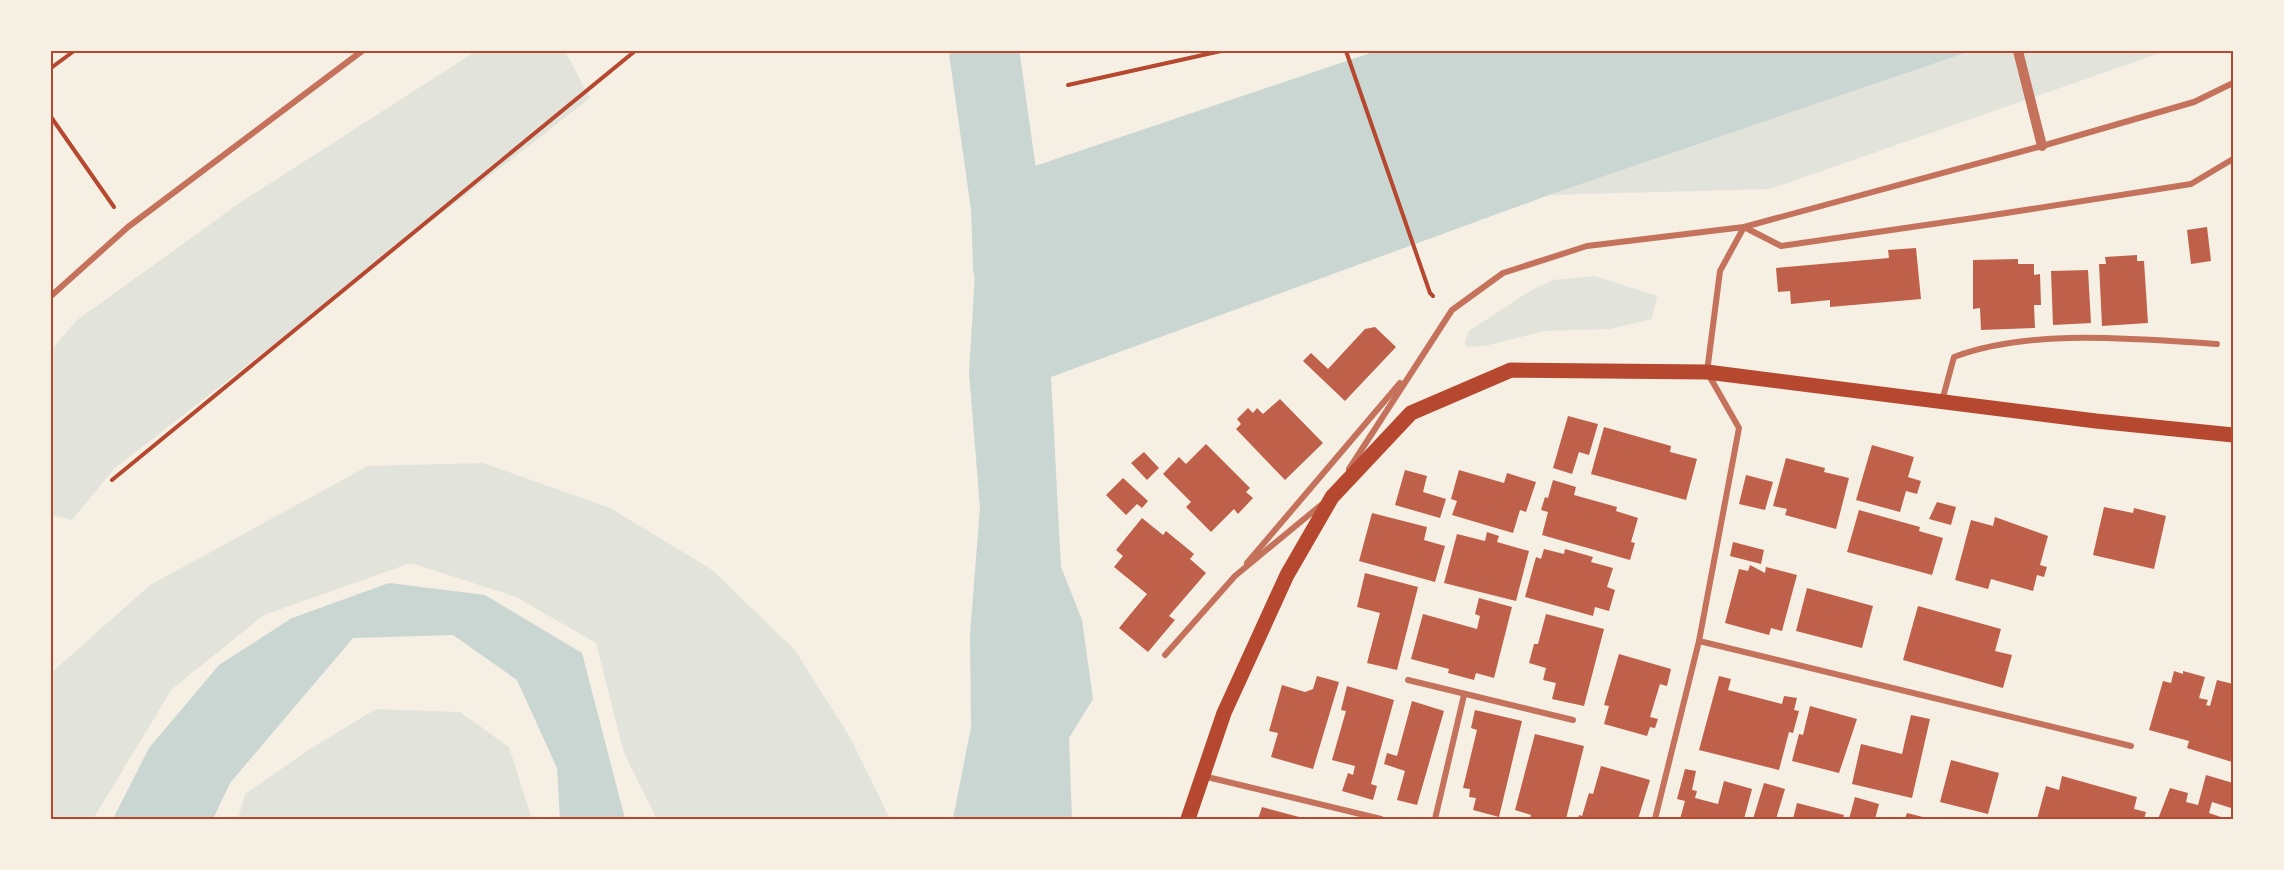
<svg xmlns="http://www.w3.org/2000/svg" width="2284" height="870" font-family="'DM Sans',sans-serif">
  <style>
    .green { fill: #e2e4dc }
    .water { fill: #c9d6d2 }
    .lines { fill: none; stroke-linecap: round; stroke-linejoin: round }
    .river { stroke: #c9d6d2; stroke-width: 70 }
    .building { fill: #bf614a }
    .path { stroke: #b5482f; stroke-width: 4 }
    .minor { stroke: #c5725c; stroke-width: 6 }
    .tertiary { stroke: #c5725c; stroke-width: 10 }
    .primary { stroke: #b5482f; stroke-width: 15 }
    .neatline { fill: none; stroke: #b5482f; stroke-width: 2 }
  </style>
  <rect width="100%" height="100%" fill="#f6efe4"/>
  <g class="green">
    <path d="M476 51H565L590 98 114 469 72 520 51 515V350L76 321 241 202Z"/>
    <path d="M1971 51H2166L1770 189 1549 195Z"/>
    <path d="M1595 276 1657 296 1652 319 1610 329 1545 331 1485 346 1467 347 1465 342 1469 331 1530 291 1553 280Z"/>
    <path d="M483 463 610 508 711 569 795 650 851 739 890 819H657L624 753 596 643 516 597 411 563 264 615 172 689 93 819H51V673L150 585 368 466Z"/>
    <path d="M376 709 460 712 509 747 532 819H238L245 794 310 749Z"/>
  </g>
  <g class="water">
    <path d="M1376 51H1971L1549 195 1051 377 1061 567 1082 620 1093 699 1069 738 1072 819H953L971 727 970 634 980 508 969 372 981 175 1032 167Z"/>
    <path d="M389 583 485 595 582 653 625 819H560L557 768 517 680 453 635 353 638 230 783 213 819H113L149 748 219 665 292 618Z"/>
  </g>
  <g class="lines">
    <path class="river" d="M984 51 1006 207 1008 267"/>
  </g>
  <g class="building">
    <path d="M2207 227 2211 261 2191 264 2187 230Z"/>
    <path d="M1916 248 1921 299 1830 307V300L1791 304 1790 291 1778 292 1776 268 1889 258 1888 250Z"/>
    <path d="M2137 255V261H2144L2148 323 2102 326 2099 264H2106L2105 257Z"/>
    <path d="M2018 259V264H2034V275L2040 274 2041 305H2034L2035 328 1981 330 1980 308 1973 309V260Z"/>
    <path d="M2088 270 2091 323 2053 325 2051 271Z"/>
    <path d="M1375 327 1396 347 1345 401 1303 361 1311 353 1328 369 1365 329Z"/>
    <path d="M1280 399 1323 443 1285 480 1236 429 1241 424 1237 419 1248 408 1253 413 1257 408 1263 414Z"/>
    <path d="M1568 416 1598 424 1589 455 1579 452 1572 474 1553 468Z"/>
    <path d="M1604 427 1671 446 1670 452 1697 459 1686 500 1591 474Z"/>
    <path d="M1206 444 1250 488 1246 492 1253 498 1238 514 1234 509 1211 532 1186 507 1191 502 1163 474 1179 457 1186 464Z"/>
    <path d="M1872 445 1914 457 1908 477 1921 481 1917 494 1906 491 1900 512 1856 500Z"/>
    <path d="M1144 452 1159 468 1147 480 1131 463Z"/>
    <path d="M1786 458 1825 468 1824 472 1849 478 1836 529 1785 515 1787 509 1773 506Z"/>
    <path d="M1405 470 1427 476 1423 492 1446 499 1440 518 1395 505Z"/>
    <path d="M1459 470 1504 483 1507 473 1536 482 1526 512 1520 510 1513 533 1452 515 1457 501 1451 499Z"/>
    <path d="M1746 475 1773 482 1765 510 1739 504Z"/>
    <path d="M1123 478 1148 501 1142 508 1137 504 1126 515 1106 495Z"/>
    <path d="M1553 480 1576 487 1574 495 1617 507 1616 511 1638 518 1631 542 1635 543 1630 560 1542 535 1548 512 1541 510 1545 497 1548 498Z"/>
    <path d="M1937 502 1956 507 1951 525 1929 519Z"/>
    <path d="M2104 507 2133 513 2134 508 2166 516 2154 569 2093 555Z"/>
    <path d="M1859 510 1920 527 1919 531 1943 538 1932 575 1847 552Z"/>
    <path d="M1372 513 1427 527 1424 540 1445 546 1435 582 1359 561Z"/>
    <path d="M1995 517 2048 536 2040 565 2047 567 2044 577 2037 575 2033 591 1991 579 1988 589 1955 580 1971 520 1993 526Z"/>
    <path d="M1142 518 1163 535 1166 531 1194 554 1190 559 1206 573 1169 616 1175 620 1148 652 1119 628 1147 594 1114 567 1123 556 1116 550Z"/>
    <path d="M1487 532 1499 536 1497 542 1529 551 1516 601 1444 583 1457 534 1485 541Z"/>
    <path d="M1733 542 1764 550 1761 564 1730 556Z"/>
    <path d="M1544 549 1564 554 1565 549 1593 557 1591 562 1613 568 1607 587 1615 590 1609 611 1595 607 1593 616 1525 597 1536 557 1541 559Z"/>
    <path d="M1750 565 1765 573 1766 567 1797 575 1782 631 1771 628 1769 635 1725 623 1739 569 1748 571Z"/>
    <path d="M1365 573 1418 587 1397 670 1367 663 1380 613 1357 607Z"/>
    <path d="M1807 588 1873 606 1862 648 1796 631Z"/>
    <path d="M1479 598 1512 607 1494 678 1476 673 1474 680 1448 673 1449 669 1411 659 1423 614 1477 629 1480 616 1475 614Z"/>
    <path d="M1918 606 2001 629 1995 651 2012 655 2003 688 1903 660Z"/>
    <path d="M1546 614 1604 629 1584 706 1552 699 1556 683 1543 680 1546 668 1529 663 1534 644H1538Z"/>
    <path d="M1619 654 1671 669 1667 686 1660 684 1650 717 1658 719 1655 728 1650 727 1647 736 1604 724 1609 706 1604 705Z"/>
    <path d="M2174 671 2183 674V671L2205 677 2199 698 2208 700 2206 705 2210 706 2217 680 2233 684 2232 762 2187 748 2189 741 2149 730 2163 681 2171 683Z"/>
    <path d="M1317 676 1339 682 1313 769 1271 757 1278 733 1269 731 1282 685 1305 692 1313 689Z"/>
    <path d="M1719 676 1731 679 1728 690 1782 704 1784 696 1797 698 1794 710 1799 711 1793 733 1789 732 1779 770 1699 750Z"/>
    <path d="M1347 686 1394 700 1371 784 1377 786 1373 800 1342 791 1348 773 1353 775 1355 766 1332 760 1346 711 1341 710Z"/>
    <path d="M1412 701 1444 711 1417 805 1397 800 1405 771 1384 764 1387 753 1397 756Z"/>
    <path d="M1810 706 1857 719 1839 773 1792 761 1799 734 1803 735Z"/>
    <path d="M1475 710 1522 721 1499 817 1473 810 1476 798 1469 797 1470 789 1463 788 1477 730 1471 728Z"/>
    <path d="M1911 715 1930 719 1912 798 1852 784 1861 744 1902 754Z"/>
    <path d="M1535 734 1584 746 1566 819H1530L1531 815 1515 810Z"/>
    <path d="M1951 760 1999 773 1988 814 1940 802Z"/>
    <path d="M1601 766 1650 780 1638 819H1578L1579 815 1582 816 1589 793 1593 794Z"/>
    <path d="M1685 769 1696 771 1692 790 1697 791 1695 798 1718 804 1724 781 1752 789 1744 819H1680L1685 801 1677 799Z"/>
    <path d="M2206 775 2233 783 2231 808 2212 802 2209 813 2227 819H2158L2170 788 2188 793 2186 802 2198 805Z"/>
    <path d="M2062 776 2137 797 2134 809 2146 812 2144 819H2037L2046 786 2059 790Z"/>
    <path d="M1764 783 1785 789 1776 819H1753Z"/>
    <path d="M1855 797 1879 804 1875 819H1849Z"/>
    <path d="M1797 803 1844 815 1843 819H1793Z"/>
    <path d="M1262 807 1303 818V819H1258Z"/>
    <path d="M1907 813 1927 818V819H1905Z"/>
  </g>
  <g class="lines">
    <g class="path">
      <path d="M1346 51 1430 293 1433 296"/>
      <path d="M51 68 74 51"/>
      <path d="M1068 85 1221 51"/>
      <path d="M51 117 114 207"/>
      <path d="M112 480 635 51"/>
    </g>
    <g class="minor">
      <path d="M51 296 128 227 362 51"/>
      <path d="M1942 401 1954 357C2031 328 2136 339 2217 344"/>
      <path d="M1349 469 1452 310 1503 273 1587 246 1744 227 1781 246 1974 218 2191 184 2233 159"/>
      <path d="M1247 563 1400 383"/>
      <path d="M1699 641 2131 746"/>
      <path d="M1165 655 1235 576 1321 505"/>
      <path d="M1408 680 1573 720"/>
      <path d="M1203 776 1381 819"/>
      <path d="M1435 819 1464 695"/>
      <path d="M1655 819 1699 641 1739 428 1707 372 1720 271 1744 227 2042 146 2194 102 2233 83"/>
    </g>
    <path class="tertiary" d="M2018 51 2042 146"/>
    <path class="primary" d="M1188 819 1224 713 1287 575 1332 497 1411 413 1511 370 1707 372 2096 421 2233 435"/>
  </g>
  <rect width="2284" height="870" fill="none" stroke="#f6efe4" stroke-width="105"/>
  <rect x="52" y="52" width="2180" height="766" class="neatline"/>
</svg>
